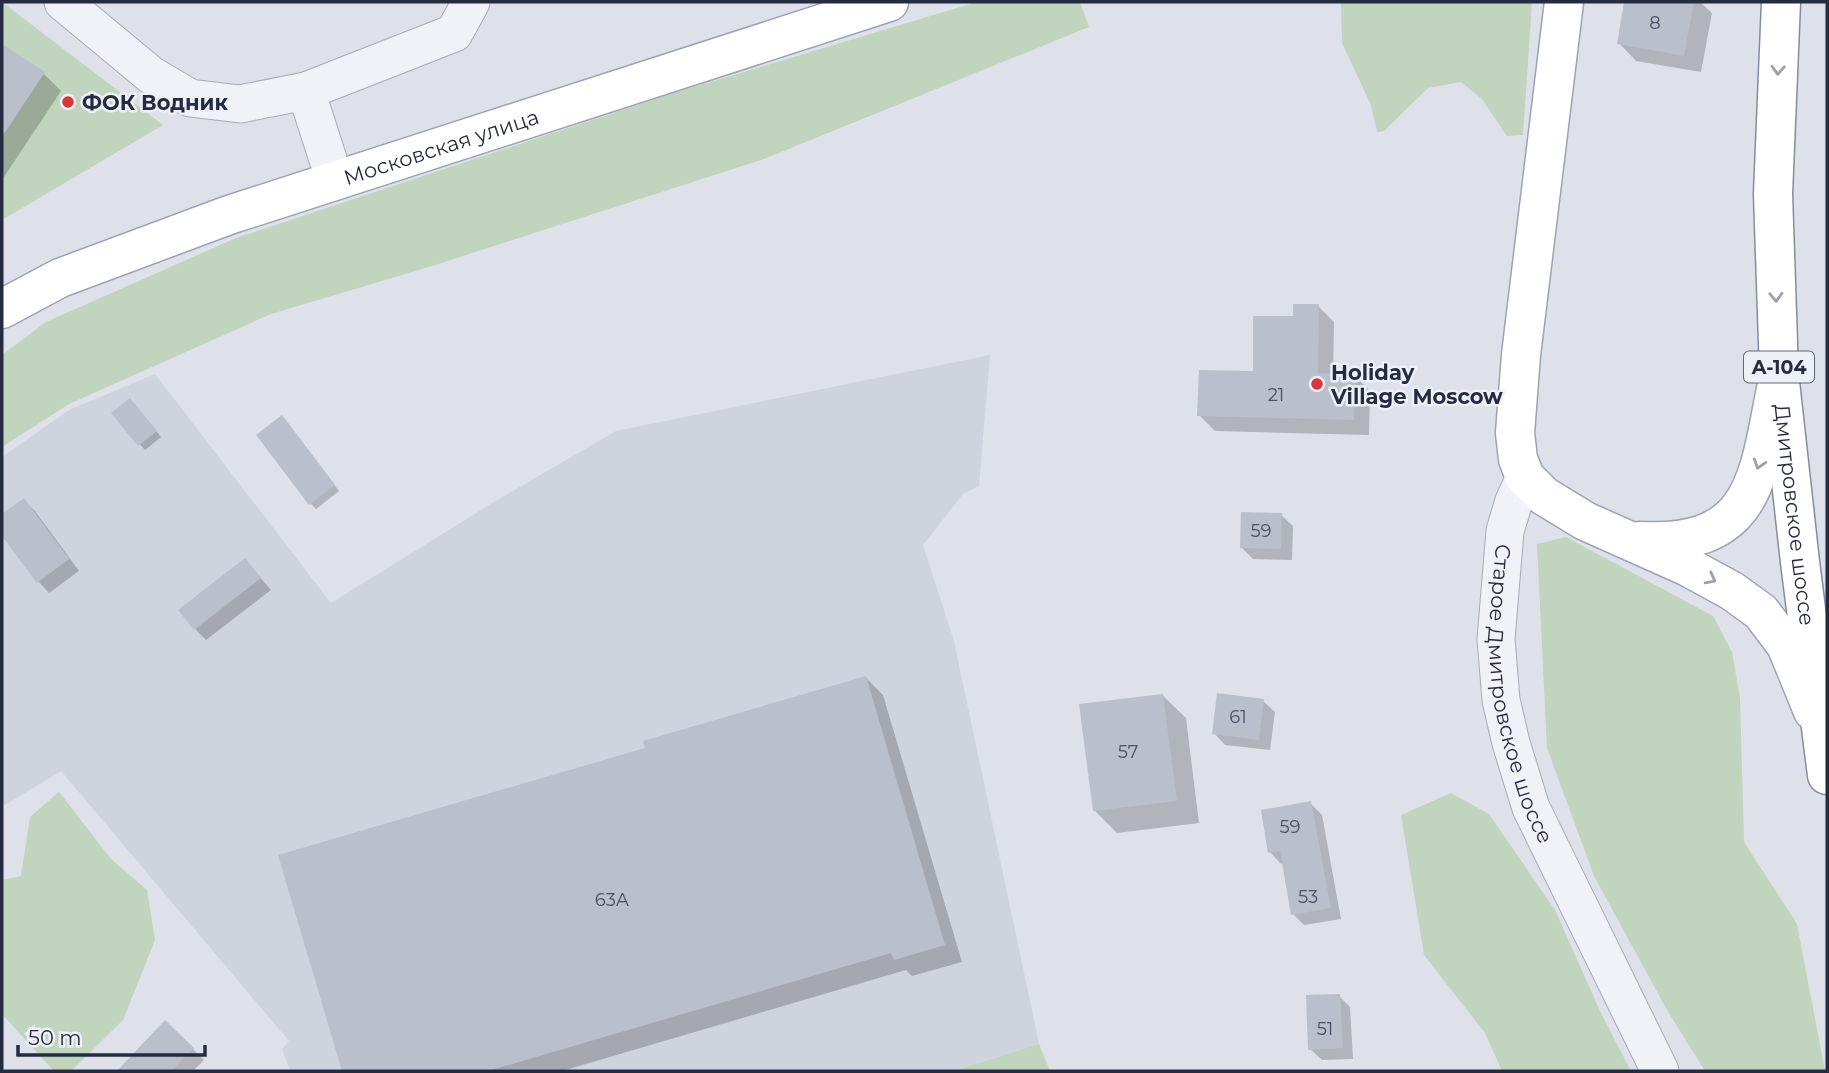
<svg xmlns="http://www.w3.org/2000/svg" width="1829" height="1073" font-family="Montserrat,sans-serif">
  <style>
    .built { fill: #cfd3de }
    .green { fill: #c1d4be }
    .shadow { fill: #0003 }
    .building { fill: #babfcc }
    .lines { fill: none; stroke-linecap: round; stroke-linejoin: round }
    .minor-casing { stroke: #a6abb7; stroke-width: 39 }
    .major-casing { stroke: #9ca3b6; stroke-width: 41 }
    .highway-casing { stroke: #848ca1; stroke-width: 41 }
    .minor { stroke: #f1f2f7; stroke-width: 37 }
    .major { stroke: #fff; stroke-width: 38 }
    .highway { stroke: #fff; stroke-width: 38 }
    .oneway { stroke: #9da0aa }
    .poi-dot { fill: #db353c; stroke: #edf0f6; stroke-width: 2.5 }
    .labels { text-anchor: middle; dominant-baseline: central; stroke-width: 5; stroke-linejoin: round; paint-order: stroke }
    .number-label { font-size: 18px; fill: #4a5164 }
    .shield { fill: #edf0f6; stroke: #616777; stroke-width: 2 }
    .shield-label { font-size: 19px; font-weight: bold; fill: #252c41 }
    .poi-label { font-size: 21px; font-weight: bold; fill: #252c41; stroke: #edf0f6; text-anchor: start }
    .street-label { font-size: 21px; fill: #252c41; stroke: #edf0f6 }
  </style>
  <rect width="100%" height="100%" fill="#dee1e9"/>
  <path class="built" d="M990 355 979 486 963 494 923 545 954 641 1039 1044 952 1071H290L282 1049 289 1041 61 771 5 805 2 803V457L69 410 155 374 331 603 494 502 616 431Z"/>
  <g class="green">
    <path d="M2 2 163 125 2 220Z"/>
    <path d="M977 2H1080L1089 27 764 159 432 266 271 314 69 404 2 447V355L46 322 236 238 674 93Z"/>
    <path d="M1341 2H1532L1523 135 1507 136 1482 99 1461 82 1428 88 1384 131 1377 132 1371 105 1342 43Z"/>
    <path d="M1566 537 1713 616 1732 652 1740 698 1744 842 1797 924 1825 1071H1705L1667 1010 1594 876 1547 748 1537 544Z"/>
    <path d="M59 792 111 859 147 890 155 940 123 1020 71 1071H54L2 1014V880L21 876 30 817Z"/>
    <path d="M1451 793 1489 814 1555 910 1600 1011 1631 1071H1502L1485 1033 1424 955 1401 815Z"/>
    <path d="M1039 1044 1050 1071H953Z"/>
  </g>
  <g class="shadow">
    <path d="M1625 2H1700L1712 13 1701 72 1636 61 1619 43Z"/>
    <path d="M2 46 44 74 61 91 2 180Z"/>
    <path d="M1318 306 1334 322 1333 375 1355 376 1370 391 1369 435 1215 431 1199 415 1254 373 1294 318Z"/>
    <path d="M135 405 161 437 145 450 114 414Z"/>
    <path d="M287 422 339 491 316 509 311 504Z"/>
    <path d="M23 500 35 511 79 571 49 593 38 581 2 533V516Z"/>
    <path d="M1281 515 1293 526 1292 560 1253 559 1242 548Z"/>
    <path d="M245 560 271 590 206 640 195 629Z"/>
    <path d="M866 678 883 695 962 962 912 976 906 970 562 1071H343L280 857 647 750Z"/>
    <path d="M1163 696 1186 718 1199 823 1117 833 1094 810Z"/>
    <path d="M1263 701 1275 712 1270 750 1225 745 1214 733Z"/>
    <path d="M1310 803 1322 815 1341 919 1304 925 1293 914 1284 863 1281 864 1270 852Z"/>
    <path d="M1339 996 1350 1007 1353 1059 1322 1060 1310 1049Z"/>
    <path d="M165 1022 204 1060 193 1071H119Z"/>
  </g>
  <g class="building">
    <path d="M1624 2H1694L1684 56 1617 44Z"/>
    <path d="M2 44 45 72 2 137Z"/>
    <path d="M1293 304H1319L1318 373 1356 374 1354 420 1197 416 1199 370 1253 371V316H1293Z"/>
    <path d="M130 398 157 431 138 446 111 413Z"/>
    <path d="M282 415 335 485 309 505 256 435Z"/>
    <path d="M24 498 69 559 37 583 2 536V514Z"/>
    <path d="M1241 512 1282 513 1281 549 1240 548Z"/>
    <path d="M245 558 261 578 194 630 178 610Z"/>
    <path d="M866 676 945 945 894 960 891 953 488 1071H342L278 855 645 748 643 741Z"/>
    <path d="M1217 693 1264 699 1259 740 1212 734Z"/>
    <path d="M1163 694 1177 801 1093 811 1079 704Z"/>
    <path d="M1311 801 1331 908 1291 915 1280 851 1268 853 1261 810Z"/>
    <path d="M1340 994 1343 1048 1308 1050 1306 995Z"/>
    <path d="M165 1020 194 1048 171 1071H117Z"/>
  </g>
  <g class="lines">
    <defs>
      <g id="minor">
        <path d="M63 2 151 75 190 98 240 104 306 91 335 181"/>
        <path d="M306 91 454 33 471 2"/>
        <path id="s1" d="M1525 477 1514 501 1505 531 1496 639 1501 700 1511 743 1531 808 1660 1071"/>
      </g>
      <g id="major">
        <path d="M1564 2 1521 355 1515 433 1518 459 1525 477 1544 496 1585 521 1688 567 1732 591 1761 612 1786 645 1813 711"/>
        <path id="s2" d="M2 309 60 278 229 215 889 2"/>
        <path d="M1640 541C1757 547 1758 477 1777 384"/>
      </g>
      <g id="highway">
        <path id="s3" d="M1781 2 1773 194 1779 373 1800 562 1827 775"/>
      </g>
    </defs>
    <use href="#minor" class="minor-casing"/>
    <use href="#major" class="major-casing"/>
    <use href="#highway" class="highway-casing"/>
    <use href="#minor" class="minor"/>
    <use href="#major" class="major"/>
    <use href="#highway" class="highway"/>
  </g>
  <defs><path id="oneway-chevron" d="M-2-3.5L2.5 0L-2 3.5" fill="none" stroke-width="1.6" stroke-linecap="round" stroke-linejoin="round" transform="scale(1.75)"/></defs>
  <g class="oneway">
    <use href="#oneway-chevron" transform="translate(1778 70) rotate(93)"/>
    <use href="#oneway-chevron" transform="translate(1776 297) rotate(88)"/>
    <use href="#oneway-chevron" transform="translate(1759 464) rotate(107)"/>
    <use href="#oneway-chevron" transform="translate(1711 579) rotate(28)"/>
  </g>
  <g class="poi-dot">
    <circle cx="68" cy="102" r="7"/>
    <circle cx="1317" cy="384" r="7"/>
  </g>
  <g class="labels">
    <g class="number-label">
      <text x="1655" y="23">8</text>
      <text x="1276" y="395">21</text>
      <text x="1261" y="531">59</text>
      <text x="1238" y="717">61</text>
      <text x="1128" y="752">57</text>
      <text x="1290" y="827">59</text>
      <text x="1308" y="897">53</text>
      <text x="612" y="900">63А</text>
      <text x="1325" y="1029">51</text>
    </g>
    <rect class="shield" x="1744" y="351.5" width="70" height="31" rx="5"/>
    <g class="shield-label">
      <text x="1779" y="367">А-104</text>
    </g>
    <g class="poi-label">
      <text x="82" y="102">ФОК Водник</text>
      <text x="1331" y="372">Holiday<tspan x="1331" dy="24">Village Moscow</tspan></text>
    </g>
    <g class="street-label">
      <text stroke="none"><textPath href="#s2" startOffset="469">Московская улица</textPath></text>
      <text stroke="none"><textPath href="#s3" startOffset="514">Дмитровское шоссе</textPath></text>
      <text stroke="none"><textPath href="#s1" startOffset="224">Старое Дмитровское шоссе</textPath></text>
    </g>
  </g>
  <rect width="1829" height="1073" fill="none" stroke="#252c41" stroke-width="7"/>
  <path d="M18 1045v10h187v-10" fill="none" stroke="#252c41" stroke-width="3.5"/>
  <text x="28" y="1045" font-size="21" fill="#252c41" stroke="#edf0f6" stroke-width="5" paint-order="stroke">50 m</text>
</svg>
